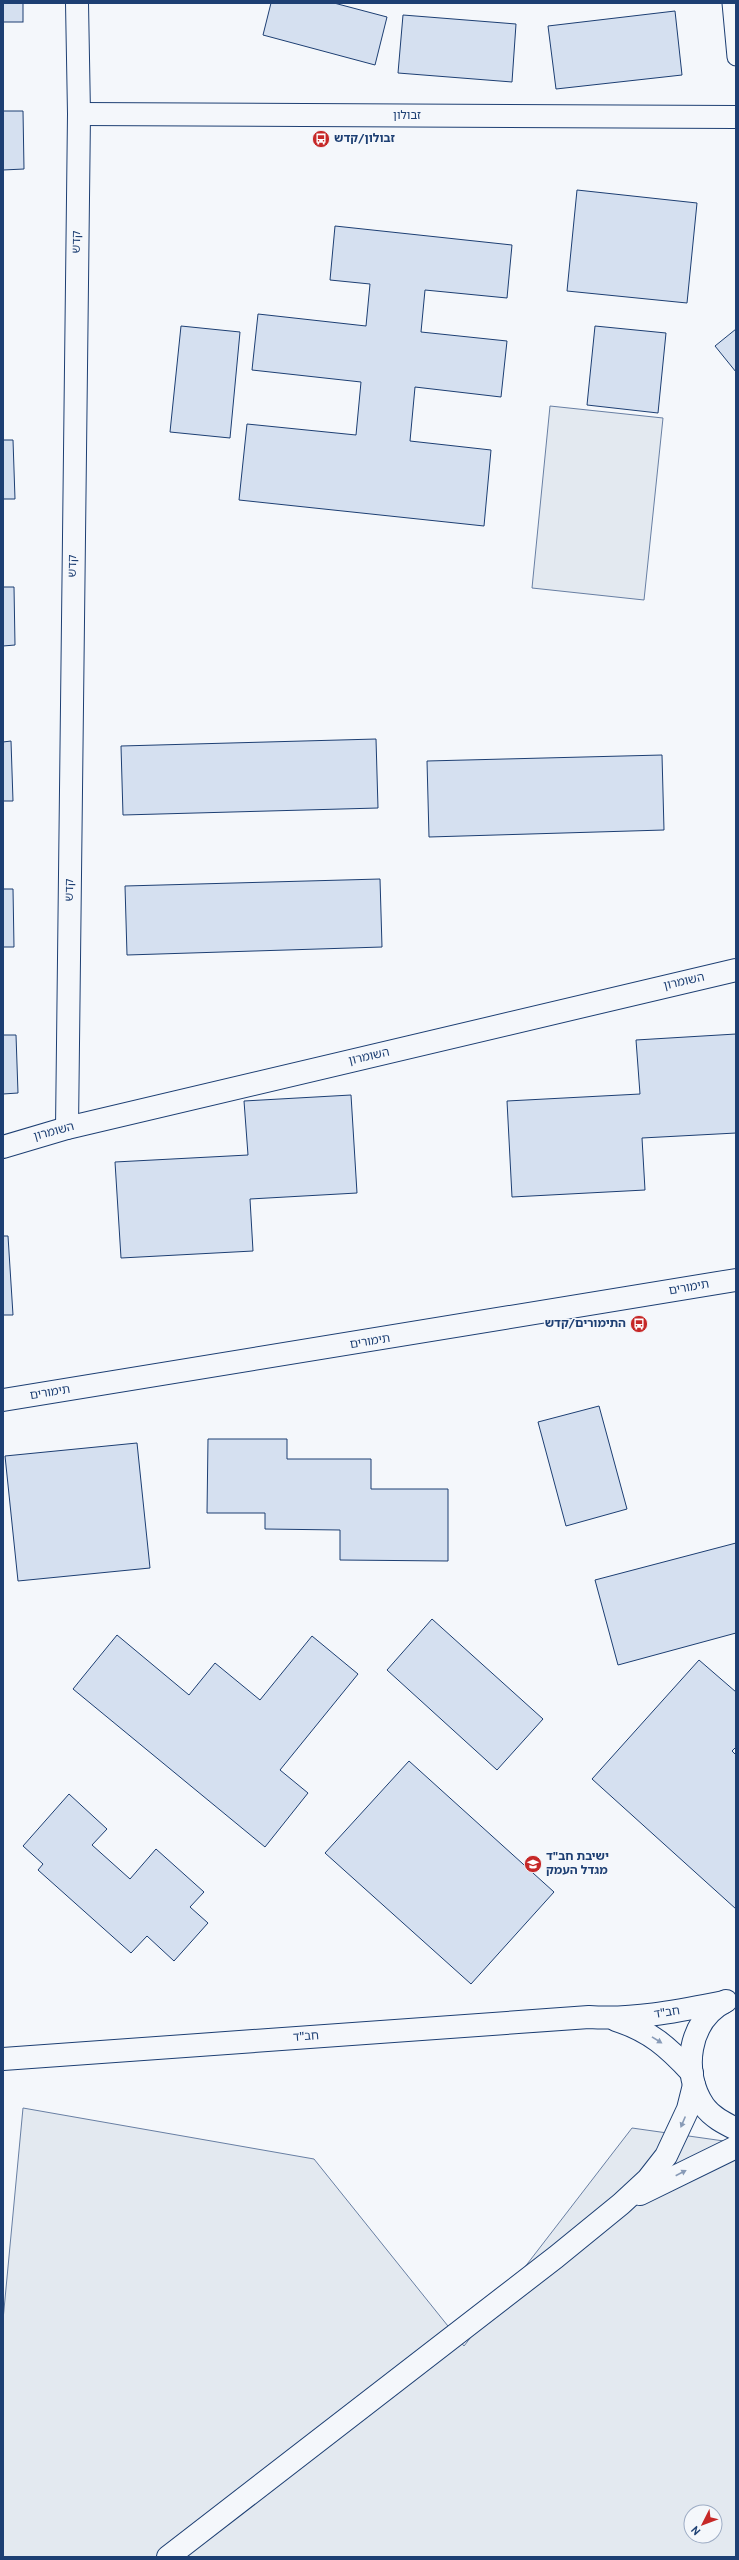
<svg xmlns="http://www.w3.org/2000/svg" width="739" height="2560" font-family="Overpass,'Noto Sans Hebrew',sans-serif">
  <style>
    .green { fill: #e3e9f0; stroke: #687fa3; fill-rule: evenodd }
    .building { fill: #d5e0f0; stroke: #1d3f73 }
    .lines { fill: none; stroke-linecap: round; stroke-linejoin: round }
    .lane-casing { stroke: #1d3f73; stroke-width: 19 }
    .street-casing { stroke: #1d3f73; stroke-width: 24 }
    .lane { stroke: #f4f7fb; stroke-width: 17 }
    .street { stroke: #f4f7fb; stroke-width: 22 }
    .oneway { fill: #889bb7 }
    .labels { text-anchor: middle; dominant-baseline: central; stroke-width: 3; stroke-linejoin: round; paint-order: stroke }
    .street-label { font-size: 12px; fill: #1d3f73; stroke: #f4f7fb }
    .poi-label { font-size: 12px; font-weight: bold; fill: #1d3f73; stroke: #f4f7fb; text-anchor: start }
  </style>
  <rect width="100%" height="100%" fill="#f4f7fb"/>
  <g class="green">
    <path d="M550 406 663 418 644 600 532 588Z"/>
    <path d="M23 2108 314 2159 464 2346 632 2128 731 2142 736 2141V2557H3V2320ZM691 2512H715V2536H691Z"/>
  </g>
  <g class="building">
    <rect x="3" y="3" width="20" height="19"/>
    <path d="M271 3H334L387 17 375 65 263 35Z"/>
    <path d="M675 11 682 75 556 89 548 26Z"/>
    <path d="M403 15 516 24 512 82 398 73Z"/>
    <path d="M3 111H23L24 169 3 170Z"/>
    <path d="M577 190 697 203 687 303 567 291Z"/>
    <path d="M335 226 512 245 507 298 425 290 421 332 507 341 501 397 415 387 410 441 491 450 484 526 239 500 247 424 356 435 361 382 252 370 258 314 366 326 370 284 330 280Z"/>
    <path d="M181 326 240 332 230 438 170 432Z"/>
    <path d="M595 326 666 333 658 413 587 405Z"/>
    <path d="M736 329V372L715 346Z"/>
    <path d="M3 440H13L15 499H3Z"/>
    <path d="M3 587H14L15 645 3 646Z"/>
    <path d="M376 739 378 808 123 815 121 746Z"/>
    <path d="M11 741 13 801H3V742Z"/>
    <path d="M662 755 664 830 429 837 427 761Z"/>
    <path d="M380 879 382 947 127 955 125 886Z"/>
    <path d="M3 889H13L14 947H3Z"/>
    <path d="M736 1034V1133L642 1138 645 1190 512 1197 507 1101 640 1094 636 1040Z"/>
    <path d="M3 1035H16L18 1093 3 1094Z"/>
    <path d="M351 1095 357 1193 250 1199 253 1251 121 1258 115 1162 248 1155 244 1101Z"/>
    <path d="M3 1236H8L13 1315H3Z"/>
    <path d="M599 1406 627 1509 566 1526 538 1422Z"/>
    <path d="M208 1439H287V1459H371V1489H448V1561L340 1560V1530L265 1529V1513H207Z"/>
    <path d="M137 1443 150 1568 18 1581 5 1456Z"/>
    <path d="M736 1543V1633L618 1665 595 1580Z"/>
    <path d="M432 1619 543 1719 497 1770 387 1670Z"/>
    <path d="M117 1635 189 1695 215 1663 260 1700 312 1636 358 1674 280 1770 308 1793 265 1847 73 1689Z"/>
    <path d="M699 1660 736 1692V1747L732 1751 736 1755V1909L592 1779Z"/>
    <path d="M409 1761 554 1892 471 1984 325 1853Z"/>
    <path d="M69 1794 107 1829 92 1845 130 1879 156 1849 204 1892 190 1907 208 1923 174 1961 147 1936 131 1953 38 1870 43 1864 23 1846Z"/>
  </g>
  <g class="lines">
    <defs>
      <path id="lane" d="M731 3 736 57"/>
      <g id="street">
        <path d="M79 114 736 117"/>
        <path d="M67 1128 79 114 77 3"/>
        <path d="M3 1147 67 1128 736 970"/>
        <path d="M3 1400 736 1280"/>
        <path d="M726 2001C688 2020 681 2073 704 2106 712 2117 724 2123 736 2129"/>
        <path d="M616 2020C650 2031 668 2047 692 2073"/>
        <path d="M3 2059 589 2017C635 2020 678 2011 724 2002"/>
        <path d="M640 2194 736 2147"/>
        <path d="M168 2557 556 2257 621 2204 648 2179 666 2156 688 2109 694 2085"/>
      </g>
    </defs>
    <use href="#lane" class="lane-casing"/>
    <use href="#street" class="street-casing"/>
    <use href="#lane" class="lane"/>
    <use href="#street" class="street"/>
  </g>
  <defs><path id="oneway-solid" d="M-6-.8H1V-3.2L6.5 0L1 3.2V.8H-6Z"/></defs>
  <g class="oneway">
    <use href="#oneway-solid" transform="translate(657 2040) rotate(32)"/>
    <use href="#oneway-solid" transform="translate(683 2122) rotate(113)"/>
    <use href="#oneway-solid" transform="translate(681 2173) rotate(-27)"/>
  </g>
  <defs>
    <symbol id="bus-disc" viewBox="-11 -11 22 22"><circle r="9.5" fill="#c62828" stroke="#f4f7fb"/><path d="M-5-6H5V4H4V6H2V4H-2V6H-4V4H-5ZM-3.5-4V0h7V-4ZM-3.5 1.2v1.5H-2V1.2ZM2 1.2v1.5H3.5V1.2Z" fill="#fff"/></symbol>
    <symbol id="school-disc" viewBox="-11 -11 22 22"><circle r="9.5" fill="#c62828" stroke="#f4f7fb"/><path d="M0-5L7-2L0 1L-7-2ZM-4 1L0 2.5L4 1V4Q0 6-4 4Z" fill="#fff"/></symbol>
  </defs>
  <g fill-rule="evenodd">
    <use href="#bus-disc" x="311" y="129" width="20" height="20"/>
    <use href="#bus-disc" x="629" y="1314" width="20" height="20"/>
    <use href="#school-disc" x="523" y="1854" width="20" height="20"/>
  </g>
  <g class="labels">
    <g class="street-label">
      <text x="407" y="116">זבולון</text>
      <text transform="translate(77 242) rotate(-89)">קדש</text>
      <text transform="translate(73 566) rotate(-89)">קדש</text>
      <text transform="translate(70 890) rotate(-89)">קדש</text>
      <text transform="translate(684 982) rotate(-13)">השומרון</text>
      <text transform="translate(369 1057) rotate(-13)">השומרון</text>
      <text transform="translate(54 1132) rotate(-15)">השומרון</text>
      <text transform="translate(689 1288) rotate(-10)">תימורים</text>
      <text transform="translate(370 1342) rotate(-9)">תימורים</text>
      <text transform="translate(50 1393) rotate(-9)">תימורים</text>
      <text transform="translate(667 2013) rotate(-9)">חב"ד</text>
      <text transform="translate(306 2037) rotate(-4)">חב"ד</text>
    </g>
    <g class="poi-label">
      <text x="334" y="139">זבולון/קדש</text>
      <text x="626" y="1324" text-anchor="end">התימורים/קדש</text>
      <text x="546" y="1857">ישיבת חב"ד<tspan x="546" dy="14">מגדל העמק</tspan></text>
    </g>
  </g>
  <rect width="739" height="2560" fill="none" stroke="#1d3f73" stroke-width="8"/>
  <g transform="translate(703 2524) rotate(228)"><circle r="19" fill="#f4f7fb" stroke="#9eadc5"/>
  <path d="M0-3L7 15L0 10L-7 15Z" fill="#c62828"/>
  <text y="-6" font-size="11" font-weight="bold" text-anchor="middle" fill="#1d3f73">N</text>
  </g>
</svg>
